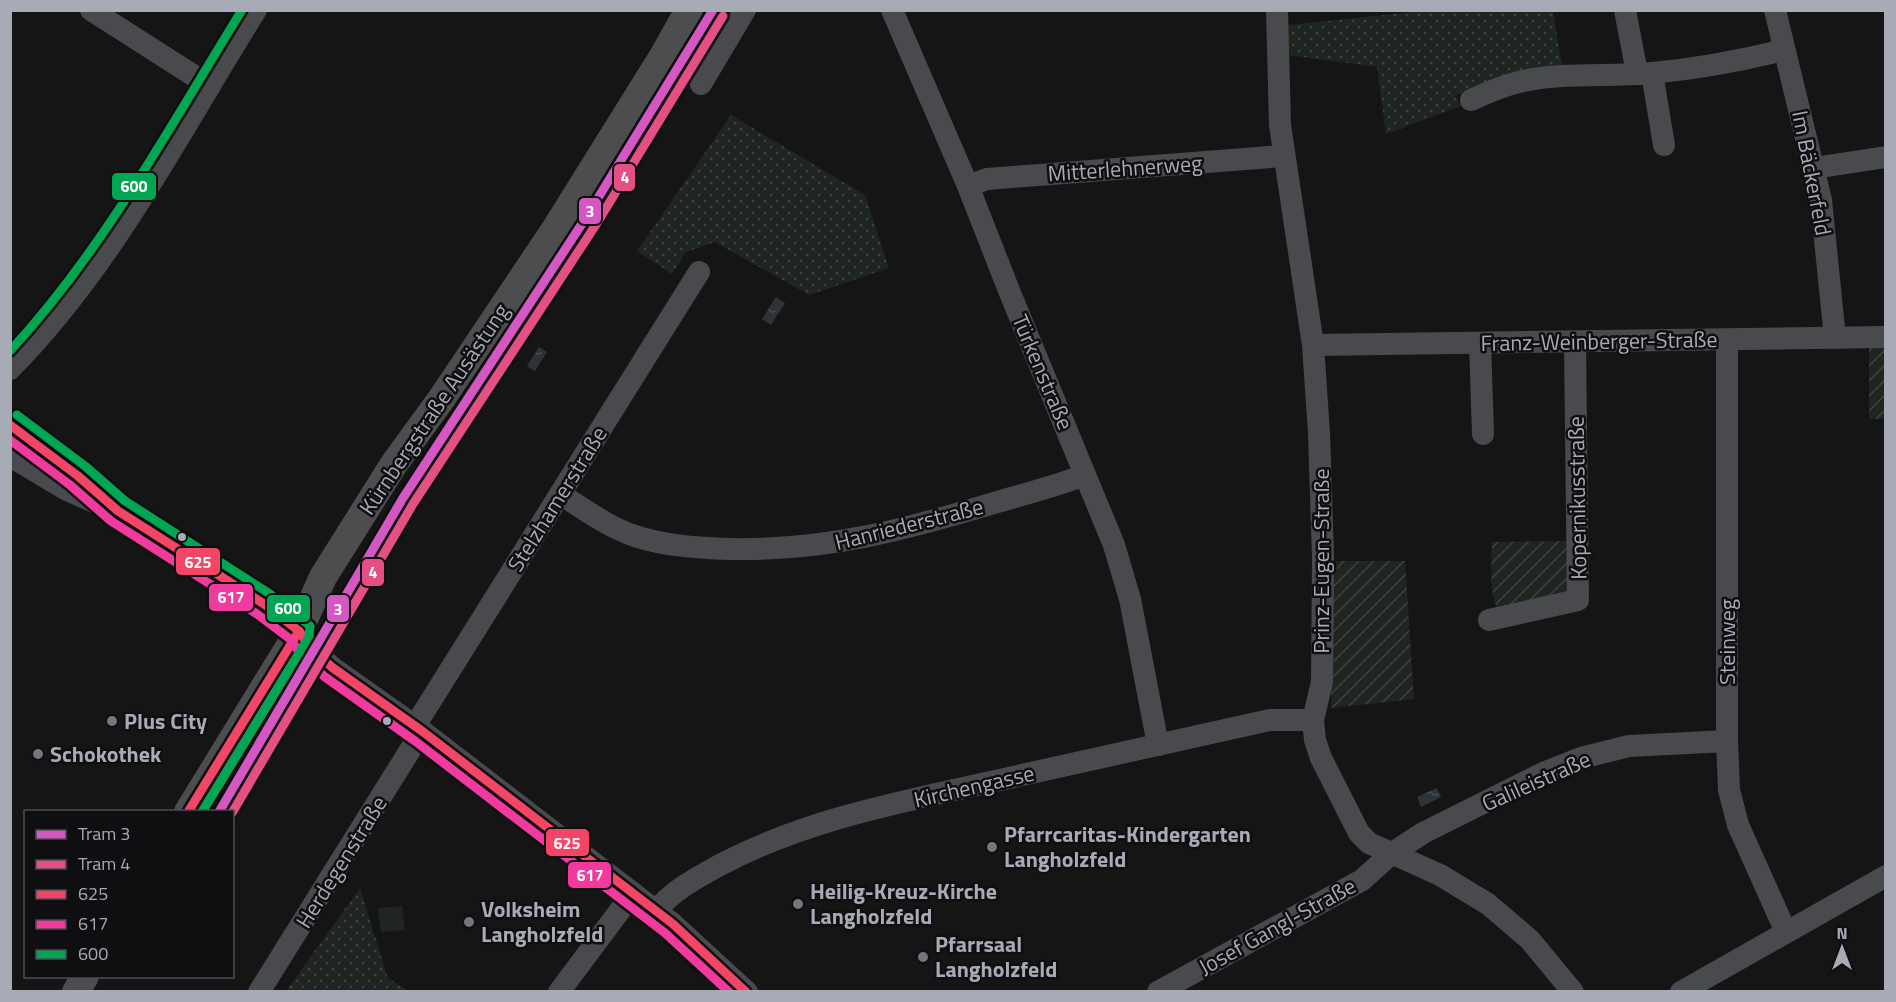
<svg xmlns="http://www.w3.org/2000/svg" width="1896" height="1002" font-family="'Titillium Web',sans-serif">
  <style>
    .grass { fill: url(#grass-dots) }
    .garden { fill: url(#garden-furrows) }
    .pitch { fill: #1f2520 }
    .water { fill: url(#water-ripples) }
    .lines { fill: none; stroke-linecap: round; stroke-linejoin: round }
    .minor { stroke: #494a4e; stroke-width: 22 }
    .major { stroke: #4c4d4f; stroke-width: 28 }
    .bus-1-casing { stroke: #0f0f11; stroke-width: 14 }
    .bus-2-casing { stroke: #0f0f11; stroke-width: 14 }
    .bus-3-casing { stroke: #0f0f11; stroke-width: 14 }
    .bus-1 { stroke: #f34667; stroke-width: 9 }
    .bus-2 { stroke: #f13a9d; stroke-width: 9 }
    .bus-3 { stroke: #00a651; stroke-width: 9 }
    .tram-1-casing { stroke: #0f0f11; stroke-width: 14 }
    .tram-2-casing { stroke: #0f0f11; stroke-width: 14 }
    .tram-1 { stroke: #d557c3; stroke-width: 9 }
    .tram-2 { stroke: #e45084; stroke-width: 9 }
    .bus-dot { fill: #a7abb5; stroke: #0f0f11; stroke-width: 2 }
    .poi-dot { fill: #74767d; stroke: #0f0f11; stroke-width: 2 }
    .labels { text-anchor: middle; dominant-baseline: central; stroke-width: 5; stroke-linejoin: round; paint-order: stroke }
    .street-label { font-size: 22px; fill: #a7abb5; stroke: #0f0f11 }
    .poi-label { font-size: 22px; font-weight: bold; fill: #a7abb5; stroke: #0f0f11; text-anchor: start }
    .line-badge { stroke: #0f0f11; stroke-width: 2 }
    .badge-label { font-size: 16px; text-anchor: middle; font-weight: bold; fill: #fff }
  </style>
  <defs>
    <pattern id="grass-dots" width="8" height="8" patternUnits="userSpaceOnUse" patternTransform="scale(1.5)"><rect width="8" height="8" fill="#1f2520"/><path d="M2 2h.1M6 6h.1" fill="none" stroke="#3d423e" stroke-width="1.8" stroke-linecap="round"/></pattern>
    <pattern id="garden-furrows" width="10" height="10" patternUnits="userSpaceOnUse" patternTransform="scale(1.5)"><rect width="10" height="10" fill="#1f2520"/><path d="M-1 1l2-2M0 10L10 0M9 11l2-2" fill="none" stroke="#3d423e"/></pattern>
    <pattern id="water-ripples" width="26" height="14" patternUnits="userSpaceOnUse" patternTransform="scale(1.5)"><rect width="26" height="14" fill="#2d3439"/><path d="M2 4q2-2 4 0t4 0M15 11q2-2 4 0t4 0" fill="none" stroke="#494f53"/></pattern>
  </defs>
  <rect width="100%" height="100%" fill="#151515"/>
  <g class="grass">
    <path d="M1413 11H1553L1562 65C1525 69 1487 78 1455 96L1461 106 1386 134 1377 67 1288 55V25L1413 12Z"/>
    <path d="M731 115 865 195 889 268 809 295 715 242 686 252 672 274 637 251Z"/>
    <path d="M360 888 388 978 408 991H286Z"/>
  </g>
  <g class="garden">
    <rect x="1869" y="345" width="16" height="74"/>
    <path d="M1572 541 1567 592 1498 609C1488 594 1492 560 1492 542Z"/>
    <path d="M1332 561H1405L1414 699 1331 708Z"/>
  </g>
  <path class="pitch" d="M402 906 405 930 381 932 378 908Z"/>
  <g class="water">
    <path d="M776 297 785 303 771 325 762 319Z"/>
    <path d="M539 347 547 352 535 371 527 366Z"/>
    <path d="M1437 788 1441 797 1421 807 1417 797Z"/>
  </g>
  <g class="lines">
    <g class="minor">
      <path d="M91 10 210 86"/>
      <path d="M892 10 968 186 1010 293 1114 545 1130 599 1158 745"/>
      <path d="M1277 10 1280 125 1313 345 1319 433 1323 557 1322 682 1313 720 1315 740 1321 758 1359 833 1369 843 1440 875 1488 904 1530 940 1573 992"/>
      <path d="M1625 10 1637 73"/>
      <path d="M1775 10 1821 200 1835 338"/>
      <path d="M1652 73 1664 145"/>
      <path d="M701 84 745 10"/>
      <path d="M1471 100C1488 92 1505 85 1523 81 1566 72 1609 77 1652 73 1694 69 1743 60 1784 50"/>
      <path d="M1814 168 1886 157"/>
      <path d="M968 186 987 179 1283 156"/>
      <path d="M1727 340V741L1729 790 1738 825 1786 932"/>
      <path d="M1480 343 1483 434"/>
      <path d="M1313 345 1886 337"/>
      <path d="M10 369C113 265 179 132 256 10"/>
      <path d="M10 425 78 476 118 511 264 604 299 631 313 651 333 668 422 731 673 924 747 992"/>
      <path d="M10 456 67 490 101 505"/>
      <path d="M560 494C584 509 608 527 635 536 665 546 699 548 730 549 825 551 904 530 994 503 1025 494 1056 486 1085 475"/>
      <path d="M1489 620 1578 600 1575 342"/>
      <path d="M415 726 699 272"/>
      <path d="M656 911C672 891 696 878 718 866 813 815 926 797 1031 773 1110 755 1190 738 1270 720H1313"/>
      <path d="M259 992 422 731"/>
      <path d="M559 992 633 893"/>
      <path d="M1158 992 1362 880 1391 854 1423 833 1543 773 1581 758 1629 746 1727 741"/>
      <path d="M1681 992 1886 876"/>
    </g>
    <g class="major">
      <path d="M188 812 299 631 323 577 394 464 442 398 556 228 662 58 689 10"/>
      <path d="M76 992 85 976"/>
    </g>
    <defs>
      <g id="bus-1">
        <path d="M10 425 78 476 118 511 264 604 299 631 313 651 333 668 422 731 673 924 746 992"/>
        <path d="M188 812 299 631"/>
      </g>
      <g id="bus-2">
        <path d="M10 440 70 485 111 521 257 614 290 639 304 659 325 677 415 741 665 933 729 992"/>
        <path d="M202 812 309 637"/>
      </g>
      <g id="bus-3">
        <path d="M10 351C104 249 169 128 242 10"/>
        <path d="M17 415 85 466 125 501 270 594 310 626 309 637 202 812"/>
      </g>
    </defs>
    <use href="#bus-1" class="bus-1-casing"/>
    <use href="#bus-2" class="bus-2-casing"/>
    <use href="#bus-3" class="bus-3-casing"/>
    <use href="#bus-1" class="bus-1"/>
    <use href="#bus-2" class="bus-2"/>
    <use href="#bus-3" class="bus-3"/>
    <defs>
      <path id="tram-1" d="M219 812 403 498 587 216 713 10"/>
      <path id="tram-2" d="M232 813 413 504 597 223 723 16"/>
    </defs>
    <use href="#tram-1" class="tram-1-casing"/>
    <use href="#tram-2" class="tram-2-casing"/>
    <use href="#tram-1" class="tram-1"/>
    <use href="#tram-2" class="tram-2"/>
  </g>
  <g class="bus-dot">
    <circle cx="182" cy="537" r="5"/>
    <circle cx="387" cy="721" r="5"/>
  </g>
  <g class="poi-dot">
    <circle cx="112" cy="721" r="6"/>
    <circle cx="38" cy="754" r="6"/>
    <circle cx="992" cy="847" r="6"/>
    <circle cx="798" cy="904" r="6"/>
    <circle cx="469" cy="922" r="6"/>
    <circle cx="923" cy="957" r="6"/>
  </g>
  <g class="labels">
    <g class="street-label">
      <text transform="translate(1125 168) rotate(-4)">Mitterlehnerweg</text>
      <text transform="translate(1812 173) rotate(79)">Im Bäckerfeld</text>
      <text transform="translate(1599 341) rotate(-1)">Franz-Weinberger-Straße</text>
      <text transform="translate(1043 372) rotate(67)">Türkenstraße</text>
      <text transform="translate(434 409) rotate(-56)">Kürnbergstraße Ausästung</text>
      <text transform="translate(1577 498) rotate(-91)">Kopernikusstraße</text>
      <text transform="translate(557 499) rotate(-58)">Stelzhamerstraße</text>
      <text transform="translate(909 524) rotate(-14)">Hanriederstraße</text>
      <text transform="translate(1321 561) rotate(-90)">Prinz-Eugen-Straße</text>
      <text transform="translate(1727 642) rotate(-90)">Steinweg</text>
      <text transform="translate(1536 781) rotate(-24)">Galileistraße</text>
      <text transform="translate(974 786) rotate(-13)">Kirchengasse</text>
      <text transform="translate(341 862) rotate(-58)">Herdegenstraße</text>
      <text transform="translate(1277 926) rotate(-29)">Josef Gangl-Straße</text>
    </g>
    <g class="poi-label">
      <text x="124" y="721">Plus City</text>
      <text x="50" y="754">Schokothek</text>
      <text x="1004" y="834">Pfarrcaritas-Kindergarten<tspan x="1004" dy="25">Langholzfeld</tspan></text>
      <text x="810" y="891">Heilig-Kreuz-Kirche<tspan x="810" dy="25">Langholzfeld</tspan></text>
      <text x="481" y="909">Volksheim<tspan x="481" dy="25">Langholzfeld</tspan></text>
      <text x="935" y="944">Pfarrsaal<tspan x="935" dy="25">Langholzfeld</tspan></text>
    </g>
  </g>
  <g class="line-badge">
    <rect x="613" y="163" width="23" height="29" rx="6" fill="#e45084"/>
    <rect x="111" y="172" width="46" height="29" rx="6" fill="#00a651"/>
    <rect x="578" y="197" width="24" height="28" rx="6" fill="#d557c3"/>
    <rect x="175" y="547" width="46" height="29" rx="6" fill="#f34667"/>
    <rect x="361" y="558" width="24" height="29" rx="6" fill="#e45084"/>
    <rect x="208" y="583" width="46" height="29" rx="6" fill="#f13a9d"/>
    <rect x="266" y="594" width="45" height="29" rx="6" fill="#00a651"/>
    <rect x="326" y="594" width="24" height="29" rx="6" fill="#d557c3"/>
    <rect x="545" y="828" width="45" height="29" rx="6" fill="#f34667"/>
    <rect x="567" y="861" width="45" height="28" rx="6" fill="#f13a9d"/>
  </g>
  <g class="badge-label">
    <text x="625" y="183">4</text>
    <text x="134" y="192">600</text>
    <text x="590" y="217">3</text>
    <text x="198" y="568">625</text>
    <text x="373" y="578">4</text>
    <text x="231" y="603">617</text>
    <text x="288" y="614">600</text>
    <text x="338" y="615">3</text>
    <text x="567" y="849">625</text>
    <text x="590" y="881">617</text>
  </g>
  <rect width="1896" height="1002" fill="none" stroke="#a7abb5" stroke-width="24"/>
  <rect x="24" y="810" width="210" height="168" fill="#0f0f11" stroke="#4c4d53" stroke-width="1.5"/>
  <rect x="36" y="830" width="30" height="9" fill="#d557c3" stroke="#4c4d53" stroke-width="1.5"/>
  <text x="78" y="840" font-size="18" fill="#a7abb5">Tram 3</text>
  <rect x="36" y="860" width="30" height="9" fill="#e45084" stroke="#4c4d53" stroke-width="1.5"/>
  <text x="78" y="870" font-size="18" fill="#a7abb5">Tram 4</text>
  <rect x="36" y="890" width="30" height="9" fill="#f34667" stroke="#4c4d53" stroke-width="1.5"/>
  <text x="78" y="900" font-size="18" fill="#a7abb5">625</text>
  <rect x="36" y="920" width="30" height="9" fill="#f13a9d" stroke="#4c4d53" stroke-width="1.5"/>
  <text x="78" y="930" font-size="18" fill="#a7abb5">617</text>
  <rect x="36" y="950" width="30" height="9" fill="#00a651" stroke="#4c4d53" stroke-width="1.5"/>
  <text x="78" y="960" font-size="18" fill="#a7abb5">600</text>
  <g transform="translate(1842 948)" stroke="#0f0f11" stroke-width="4.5" paint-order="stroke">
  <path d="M0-4.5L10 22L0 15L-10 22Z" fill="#a7abb5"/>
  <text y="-9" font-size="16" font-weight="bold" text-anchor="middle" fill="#a7abb5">N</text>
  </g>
</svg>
